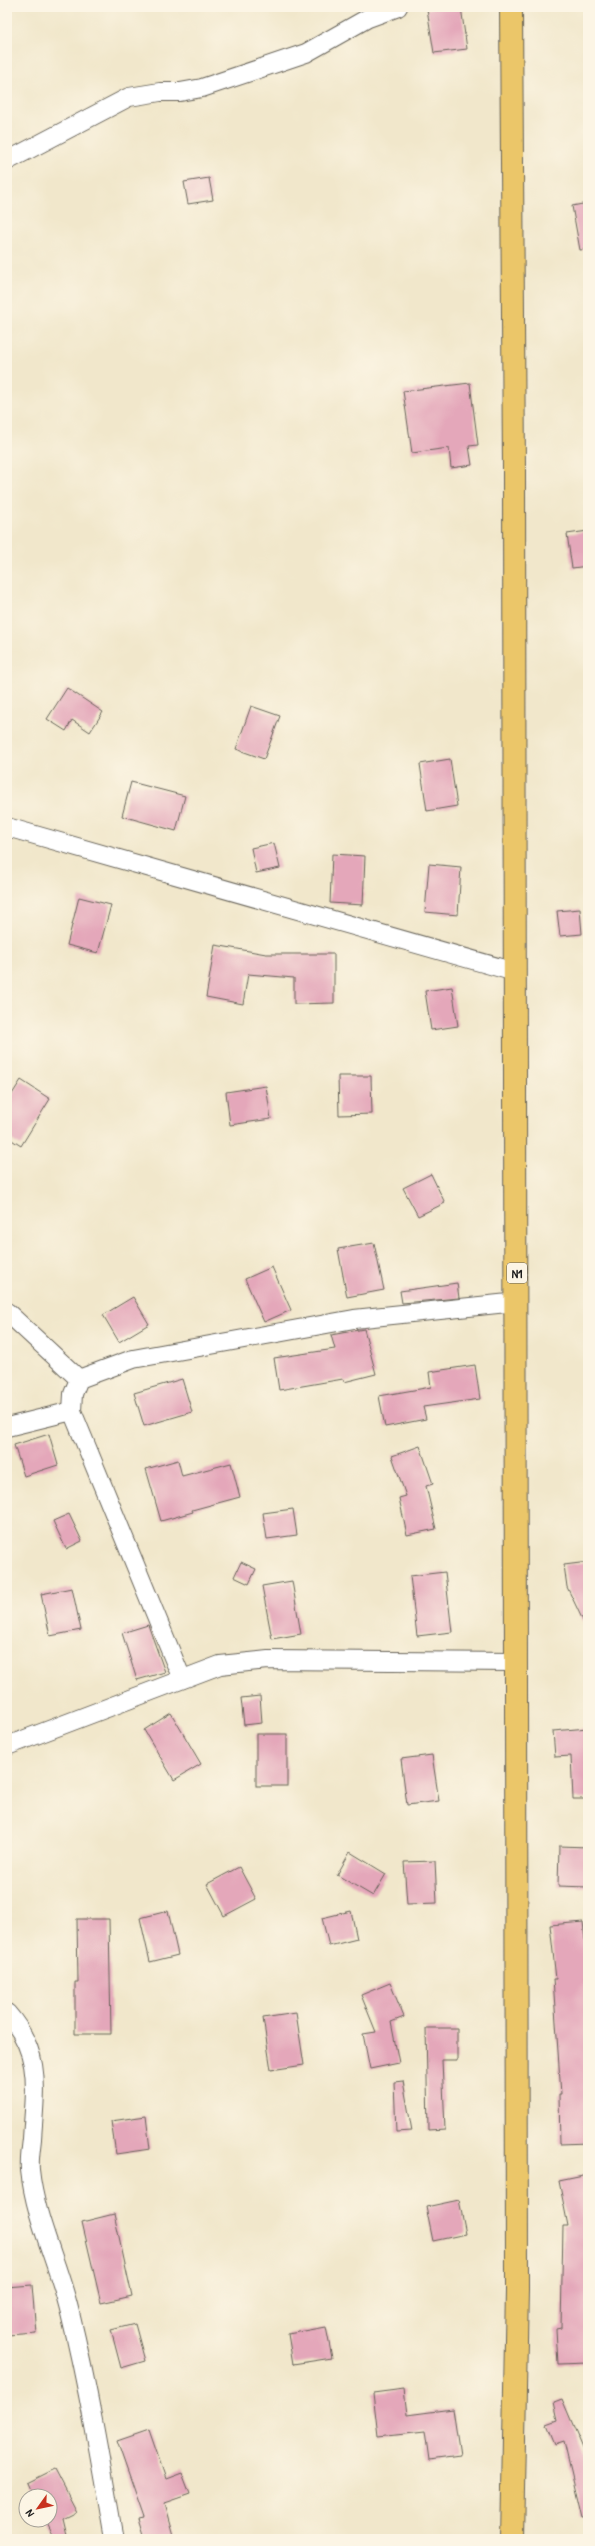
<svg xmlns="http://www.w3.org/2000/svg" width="595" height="2546" font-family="'Patrick Hand',sans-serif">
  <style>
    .building { fill: #e4a7ba }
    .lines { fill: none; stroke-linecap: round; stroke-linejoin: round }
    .street-casing { stroke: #676359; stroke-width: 20 }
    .primary-casing { stroke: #676359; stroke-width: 24 }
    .street { stroke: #fff; stroke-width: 18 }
    .primary { stroke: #ebc669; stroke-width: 22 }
    .labels { text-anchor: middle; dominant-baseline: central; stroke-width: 3; stroke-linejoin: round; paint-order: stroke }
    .shield { fill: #fcf5e5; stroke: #5f5d58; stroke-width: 1 }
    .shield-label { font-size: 12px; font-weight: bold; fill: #1c1c1c }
  </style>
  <rect width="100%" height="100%" fill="#fcf5e5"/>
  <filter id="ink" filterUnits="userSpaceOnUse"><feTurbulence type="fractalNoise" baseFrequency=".025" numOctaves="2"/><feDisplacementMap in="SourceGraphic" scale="8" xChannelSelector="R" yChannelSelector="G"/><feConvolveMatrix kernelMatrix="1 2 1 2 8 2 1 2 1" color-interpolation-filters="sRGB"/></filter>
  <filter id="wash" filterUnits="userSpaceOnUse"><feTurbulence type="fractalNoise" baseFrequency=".012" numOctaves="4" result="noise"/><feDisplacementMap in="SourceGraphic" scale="16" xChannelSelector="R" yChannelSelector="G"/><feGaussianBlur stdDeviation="0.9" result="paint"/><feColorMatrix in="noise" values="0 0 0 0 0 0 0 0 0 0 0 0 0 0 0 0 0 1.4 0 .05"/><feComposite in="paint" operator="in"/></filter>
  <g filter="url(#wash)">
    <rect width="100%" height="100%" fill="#f1e7cb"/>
    <g id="blocks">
      <g class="building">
        <path d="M443 7H461L467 49 434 53 427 9Z"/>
        <path d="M209 178 213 200 188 204 184 182Z"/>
        <path d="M588 203V249L580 250 572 206Z"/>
        <path d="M470 383 478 445 469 446 472 465 451 468 449 448 412 453 403 391Z"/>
        <path d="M588 531V566L572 568 567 534Z"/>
        <path d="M67 688 103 712 90 732 72 720 66 731 47 719Z"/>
        <path d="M251 706 280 716 264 759 236 749Z"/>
        <path d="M450 759 457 806 427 811 420 764Z"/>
        <path d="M131 782 185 796 176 831 122 816Z"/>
        <path d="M274 843 280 868 256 873 251 848Z"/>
        <path d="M332 854 365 856 363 905 330 903Z"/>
        <path d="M429 864 461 867 458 915 425 912Z"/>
        <path d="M79 897 111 905 98 953 67 945Z"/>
        <path d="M580 909 582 934 560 936 557 911Z"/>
        <path d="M215 945 266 954H334V1003L294 1004V978L248 974 243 1004 206 997Z"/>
        <path d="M452 987 458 1026 431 1030 425 991Z"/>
        <path d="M338 1076H371L372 1114 339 1115Z"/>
        <path d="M21 1080 50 1099 21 1146 7 1137V1102Z"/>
        <path d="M266 1086 271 1119 230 1125 226 1092Z"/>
        <path d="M431 1174 445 1203 418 1216 403 1188Z"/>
        <path d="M374 1243 384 1290 347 1297 338 1249Z"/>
        <path d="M272 1267 291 1310 264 1322 245 1279Z"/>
        <path d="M457 1283 459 1298 402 1303 400 1291Z"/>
        <path d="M133 1297 149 1324 119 1342 103 1315Z"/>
        <path d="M364 1329 376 1374 344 1382 343 1379 279 1390 274 1358 335 1349 331 1335Z"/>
        <path d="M475 1365 480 1399 423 1407 426 1419 385 1427 379 1396 431 1387 429 1372Z"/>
        <path d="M182 1379 192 1412 144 1426 134 1393Z"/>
        <path d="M49 1434 58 1465 24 1476 14 1445Z"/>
        <path d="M420 1446 433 1484 426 1486 436 1529 407 1535 399 1498 406 1496 392 1456Z"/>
        <path d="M178 1460 182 1476 231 1463 240 1497 192 1510 193 1512 161 1521 146 1469Z"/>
        <path d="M293 1509 297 1535 267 1539 263 1513Z"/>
        <path d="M69 1514 82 1541 66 1549 53 1521Z"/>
        <path d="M241 1562 256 1569 249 1584 234 1577Z"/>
        <path d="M588 1562V1631L567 1587 564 1565Z"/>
        <path d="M445 1572 452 1632 417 1636 410 1576Z"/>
        <path d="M292 1581 301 1634 272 1639 262 1586Z"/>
        <path d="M72 1588 81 1630 50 1636 41 1594Z"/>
        <path d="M148 1625 165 1672 137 1680 122 1633Z"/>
        <path d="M260 1696 262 1723 244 1725 241 1698Z"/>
        <path d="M171 1713 201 1764 174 1780 144 1730Z"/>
        <path d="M588 1728V1799H573L571 1756 555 1757 553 1731Z"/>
        <rect x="256" y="1734" width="31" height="52"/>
        <path d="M432 1755 439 1801 407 1805 401 1759Z"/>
        <path d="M559 1846 588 1847V1887L558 1886Z"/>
        <path d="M350 1852 386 1874 373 1896 337 1875Z"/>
        <path d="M435 1861 437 1903 407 1904 404 1862Z"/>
        <path d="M239 1867 256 1899 224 1916 207 1884Z"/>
        <path d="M168 1911 178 1955 150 1962 140 1918Z"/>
        <path d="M351 1911 357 1939 329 1946 322 1918Z"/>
        <path d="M77 1919H109L111 2034H75V1982H78Z"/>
        <path d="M583 1922 588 1968V1971H585L588 2011V2143L560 2144 559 2095H561L553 1979H556L550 1925Z"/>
        <path d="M390 1983 404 2017 391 2022 399 2063 370 2069 363 2034 376 2032 361 1995Z"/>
        <path d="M296 2013 304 2065 271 2070 263 2018Z"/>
        <path d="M426 2028H457V2060H442L445 2129 428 2130Z"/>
        <path d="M403 2081 412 2131 396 2132 394 2082Z"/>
        <path d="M146 2116 150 2149 116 2154 111 2121Z"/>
        <path d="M588 2175V2363L558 2364 556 2329 561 2328 563 2226H568L559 2181Z"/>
        <path d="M459 2200 466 2234 433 2241 426 2207Z"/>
        <path d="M114 2214 132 2296 101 2303 82 2222Z"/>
        <path d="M32 2285 36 2333 7 2335V2287Z"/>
        <path d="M135 2324 145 2361 121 2368 111 2330Z"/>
        <path d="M326 2327 332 2358 293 2364 288 2334Z"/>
        <path d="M404 2389 407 2415 453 2409 460 2456 429 2460 425 2431 378 2436 373 2393Z"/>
        <path d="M562 2399 588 2460V2516L582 2517 564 2441 555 2444 547 2424 558 2420 554 2402Z"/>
        <path d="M149 2430 166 2479 182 2473 190 2494 164 2503 174 2539H145L139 2519 144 2518 117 2441Z"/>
        <path d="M55 2469 77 2511 63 2518 68 2539H55L46 2520H50V2496H33L27 2483Z"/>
      </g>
    </g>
  </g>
  <g filter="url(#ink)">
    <use href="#blocks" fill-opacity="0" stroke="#676359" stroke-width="1"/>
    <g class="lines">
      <defs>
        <g id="street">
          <path d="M7 161 129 97 160 92H180L202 88 306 53 368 18 398 7"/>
          <path d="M7 827 515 972"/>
          <path d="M7 1312 79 1379"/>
          <path d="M7 1427 72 1411"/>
          <path d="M182 1679 72 1411 73 1394 79 1379 133 1359 354 1319 517 1302"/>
          <path d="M7 1746 220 1665 268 1660 516 1662"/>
          <path d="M7 2013C43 2054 35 2090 32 2139 31 2149 29 2160 30 2170 35 2219 59 2265 70 2313 88 2387 101 2463 114 2539"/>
        </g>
        <path id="primary" d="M511 7 514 471 517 2290 512 2539"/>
      </defs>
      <use href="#street" class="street-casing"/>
      <use href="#primary" class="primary-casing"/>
      <use href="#street" class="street"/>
      <use href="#primary" class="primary"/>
    </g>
  </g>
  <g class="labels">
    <rect class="shield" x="507" y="1263" width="20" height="20" rx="3"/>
    <g class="shield-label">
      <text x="517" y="1273">N1</text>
    </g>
  </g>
  <rect width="595" height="2546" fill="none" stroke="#fcf5e5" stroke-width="24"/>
  <g transform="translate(38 2508) rotate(237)"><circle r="19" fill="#fcf5e5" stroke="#a29e95"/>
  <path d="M0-3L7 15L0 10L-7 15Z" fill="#c8321e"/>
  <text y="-6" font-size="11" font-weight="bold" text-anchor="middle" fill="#1c1c1c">N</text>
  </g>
</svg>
